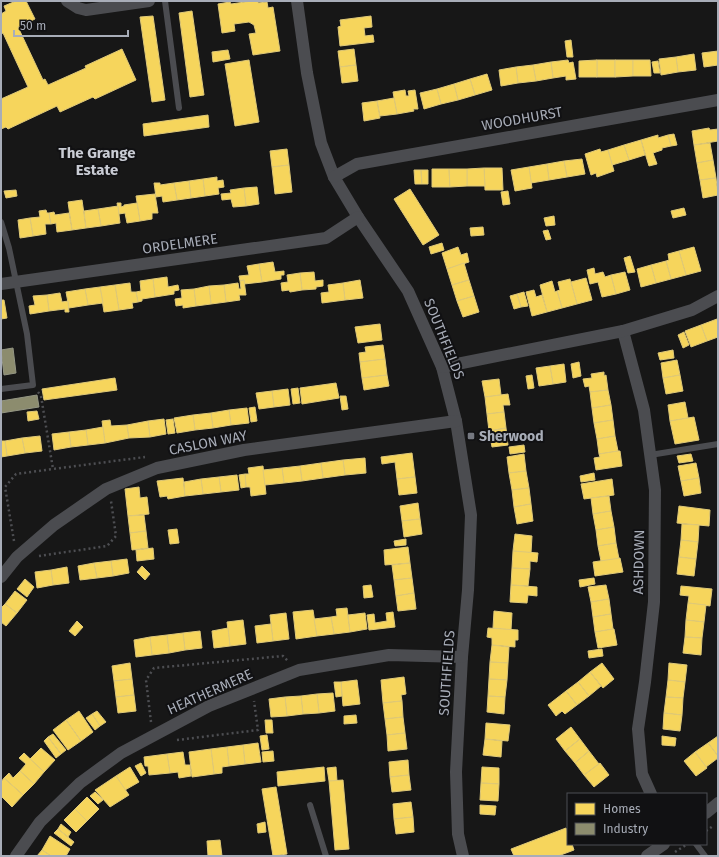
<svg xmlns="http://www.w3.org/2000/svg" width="719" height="857" font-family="'Fira Sans',sans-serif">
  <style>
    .homes { fill: #f6d55c; stroke: #dfc978 }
    .industry { fill: #8c8c6e; stroke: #949684 }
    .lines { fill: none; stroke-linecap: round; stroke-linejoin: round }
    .path { stroke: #4d4e52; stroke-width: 2.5; stroke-dasharray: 2 3; stroke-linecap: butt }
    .service { stroke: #4b4c50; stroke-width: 6 }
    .minor { stroke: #4b4c50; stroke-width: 12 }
    .poi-dot { fill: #757880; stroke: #111113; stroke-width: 1.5 }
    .labels { text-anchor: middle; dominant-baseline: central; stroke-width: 4; stroke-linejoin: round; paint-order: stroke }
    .street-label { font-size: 14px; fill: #a8adb8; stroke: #111113 }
    .poi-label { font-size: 14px; font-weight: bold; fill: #a8adb8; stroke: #111113; text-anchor: start }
    .neighbourhood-label { font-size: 15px; font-weight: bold; fill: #c9ccd4; stroke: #111113 }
  </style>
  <rect width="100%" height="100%" fill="#171717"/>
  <g class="homes">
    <path d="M16 1H26L35 19 18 27 43 80 45 79 48 85 86 68 85 66 122 49 136 80 95 99 93 97 60 112 57 106 8 129 6 127 1 129V99L28 87 3 33 1 34V14L6 11 4 6Z"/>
    <path d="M252 1H258V3L267 2 268 8 273 7 280 51 253 55 249 34 256 33 254 25 249 22 234 24 235 31 222 33 218 4 230 2 231 4Z"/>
    <path d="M192 11 204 95 190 97 179 13Z"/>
    <path d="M153 16 165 100 152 102 140 17Z"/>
    <path d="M371 16 372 27 364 28 365 36 373 35 374 42 340 46 338 27 341 26 340 20Z"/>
    <path d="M571 40 573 57H567L565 41Z"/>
    <path d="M354 49 356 65 340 67 338 51Z"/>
    <path d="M228 50 230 59 213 62 212 52Z"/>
    <path d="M718 51V65L704 67 702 53Z"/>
    <path d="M694 54 696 70 678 72 676 57Z"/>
    <path d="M676 57 678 72 661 75 659 59Z"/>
    <path d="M249 60 259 122 235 126 225 64Z"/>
    <path d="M568 60 569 63 573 62 576 79 566 80V76L553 78 551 62Z"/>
    <rect x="597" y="60" width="18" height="17"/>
    <path d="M597 60V77H579V61Z"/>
    <path d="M615 60H633V76L615 77Z"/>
    <path d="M633 60H650L651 76H633Z"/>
    <path d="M658 61 660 73H654L652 62Z"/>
    <path d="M551 62 553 78 536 81 533 65Z"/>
    <path d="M356 65 358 81 342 83 340 67Z"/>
    <path d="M533 65 536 81 518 83 516 67Z"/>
    <path d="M516 67 518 83 501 86 499 70Z"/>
    <path d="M487 74 492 90 475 95 470 79Z"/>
    <path d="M470 79 475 95 458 100 454 84Z"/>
    <path d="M454 84 458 100 441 104 437 89Z"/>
    <path d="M437 89 441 104 424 109 420 93Z"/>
    <path d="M405 90 406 96H409L408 91 415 90 418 109H413L414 111 397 114 393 92Z"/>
    <path d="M394 98 397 114 380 116 377 101Z"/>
    <path d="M377 101 380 118 364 121 362 103Z"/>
    <path d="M208 115 209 127 144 136 143 124Z"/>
    <path d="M709 128 710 130 718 129V141L694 145 692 131Z"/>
    <path d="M674 134 677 145 671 146 668 135Z"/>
    <path d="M658 135V138L668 135 671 146 662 148V150L653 153 657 164 649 166 641 140Z"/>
    <path d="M641 140 645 155 629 160 624 145Z"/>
    <path d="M710 143 713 160 697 163 694 145Z"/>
    <path d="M624 145 629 160 612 165 608 150Z"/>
    <path d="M287 149 289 165 272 167 270 151Z"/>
    <path d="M600 149 601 152 608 150 614 171 597 177 596 173 591 175 585 154Z"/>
    <path d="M582 159 585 174 567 177 564 161Z"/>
    <path d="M713 160 716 178 700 180 697 163Z"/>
    <path d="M564 161 567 177 549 180 547 164Z"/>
    <path d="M547 164 549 180 531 183 529 167Z"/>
    <path d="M289 165 292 192 275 194 272 167Z"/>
    <path d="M529 167 532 188 515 191 511 170Z"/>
    <path d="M484 168H502L503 190H485Z"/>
    <path d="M484 168 485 186H467V169Z"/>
    <path d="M432 169H449L450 187H432Z"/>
    <path d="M449 169H467V186L450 187Z"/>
    <path d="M414 170H421L422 184H415Z"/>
    <path d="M421 170H428V184H422Z"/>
    <path d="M217 177V181L223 180 224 187 218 188 219 194 205 196 203 179Z"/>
    <path d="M716 178 718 195 703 198 700 180Z"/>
    <path d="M203 179 205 196 191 198 189 181Z"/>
    <path d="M189 181 191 198 177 200 174 183Z"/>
    <path d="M154 183H160V185L174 183 177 200 163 202 162 196 156 197Z"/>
    <path d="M257 187 259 204 246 206 244 188Z"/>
    <path d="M244 188 246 206 233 207 231 199 222 200 221 194 231 193 230 190Z"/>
    <path d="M410 189 439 235 423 245 394 199Z"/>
    <path d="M16 190 17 196 6 198 4 191Z"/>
    <path d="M508 191 510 204 503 205 501 192Z"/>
    <path d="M155 194 158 213H152V219L140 221 136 196Z"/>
    <path d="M82 200 86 228 72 230 68 202Z"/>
    <path d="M117 203H121V207L124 206V205L137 203 140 221 127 223 125 213 119 214Z"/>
    <path d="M118 206 120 223 101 226 98 209Z"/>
    <path d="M684 208 686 215 673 218 671 211Z"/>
    <path d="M98 209 101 226 86 228 84 211Z"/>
    <path d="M46 210 47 213H49L51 224H45L46 234 33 236 30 218 40 217 39 211Z"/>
    <path d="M54 212 55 215 69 213 72 230 57 232 56 223 51 224 49 213Z"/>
    <path d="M554 216 555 225 546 226 544 218Z"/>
    <path d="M30 218 33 236 20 238 18 220Z"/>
    <path d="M483 227 484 235 471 236 470 228Z"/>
    <path d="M548 230 551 239 546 240 543 231Z"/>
    <path d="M442 243 444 250 431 254 429 247Z"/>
    <path d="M458 247 461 255 467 253 469 262 447 269 442 253Z"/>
    <path d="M694 247 701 271 686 275 679 251Z"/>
    <path d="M679 251 686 275 671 279 666 261 669 260 668 254Z"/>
    <path d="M630 256 635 272 628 273 624 258Z"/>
    <path d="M666 261 671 279 656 283 651 265Z"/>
    <path d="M273 262 275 272 284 271V275H281V279L262 282 259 264Z"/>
    <path d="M464 263 469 280 452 285 447 269Z"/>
    <path d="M259 264 262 282 244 284V280L240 281 239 276 249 275 247 266Z"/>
    <path d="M651 265 656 283 641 287 637 269Z"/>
    <path d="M594 268 595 274 603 272 605 277 611 275 616 294 602 297 598 282 590 284 587 270Z"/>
    <path d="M314 272 315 281 323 280V286L316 287V289L302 290 300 273Z"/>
    <path d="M625 272 630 290 616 294 611 275Z"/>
    <path d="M300 273 302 290 290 292 289 290 282 291 281 283 288 282 287 275Z"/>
    <path d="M167 277 168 287 178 285 179 290 174 291V294L155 297 153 279Z"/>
    <path d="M586 278 592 300 577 304 571 282Z"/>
    <path d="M153 279 155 297 142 299V301L138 302 136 292 141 291 140 281Z"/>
    <path d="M570 279 577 304 562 308 557 291 560 290 558 282Z"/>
    <path d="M244 280 246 295H239L240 300 226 302 224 285 238 283 239 289H241L240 281Z"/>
    <path d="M360 280 363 298 345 300 343 283Z"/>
    <path d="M469 280 474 296 457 301 452 285Z"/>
    <path d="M552 281 555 292 557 291 562 308 547 312 540 285Z"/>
    <path d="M130 283 131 292H136L138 302 132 303 133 308 119 310 115 285Z"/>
    <path d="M343 283 345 300 322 303 321 293 329 292 328 285Z"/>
    <path d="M115 285 119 310 104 312 100 287Z"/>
    <path d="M224 285 226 302 211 304 209 286Z"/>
    <path d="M209 286 211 304 196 306 194 289Z"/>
    <path d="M100 287 103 303 88 305 85 289Z"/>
    <path d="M85 289 88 305 69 308 66 292Z"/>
    <path d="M194 289 196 306 183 308V305L176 306 175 299 182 298 181 290Z"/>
    <path d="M534 290 536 297 542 295 547 312 532 316 526 292Z"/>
    <path d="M524 292 528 306 521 307 517 294Z"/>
    <path d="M60 293 62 302 68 301 69 312H65V309L49 311 47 295Z"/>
    <path d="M517 294 521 307 514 309 510 296Z"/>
    <path d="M47 295 49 311 30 314 29 306 35 305 33 296Z"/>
    <path d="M474 296 479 312 463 317 457 301Z"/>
    <path d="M1 300H4L7 318 1 319Z"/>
    <path d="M717 319 718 323V337L707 341 701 325Z"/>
    <path d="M380 324 382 340 358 343 355 327Z"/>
    <path d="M701 325 707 341 691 347 685 331Z"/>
    <path d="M684 332 689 345 683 348 678 335Z"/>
    <path d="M383 345 385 359 360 362 359 353 366 352 365 347Z"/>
    <path d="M673 350 674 358 660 360 658 353Z"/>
    <path d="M385 359 387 375 362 378 360 362Z"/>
    <path d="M677 360 680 375 663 378 661 363Z"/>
    <path d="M579 362 581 376 573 378 571 364Z"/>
    <path d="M564 364 566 382 553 384 550 366Z"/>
    <path d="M550 366 553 384 539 386 536 368Z"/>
    <path d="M604 372V376L606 375 608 390 590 392 589 386 585 387 583 379 592 378 591 374Z"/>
    <path d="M387 375 389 386 364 390 362 378Z"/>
    <path d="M532 375 534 388 528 389 526 376Z"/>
    <path d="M680 375 683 391 666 394 663 378Z"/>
    <path d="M115 378 117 390 44 400 42 389Z"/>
    <path d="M499 379 501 395 485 397 482 381Z"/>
    <path d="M336 383 339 398 302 404 300 388Z"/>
    <path d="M298 388 300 403 293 404 291 389Z"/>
    <path d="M288 389 290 405 274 407 272 391Z"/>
    <path d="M608 390 611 405 592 408 590 392Z"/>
    <path d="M272 391 274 407 259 409 256 393Z"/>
    <path d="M508 394 510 405H503L504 412 487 414 485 397Z"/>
    <path d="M340 396H346L348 409 342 410Z"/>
    <path d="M685 402 688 418 670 421 668 405Z"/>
    <path d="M611 405 613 420 594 423 592 408Z"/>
    <path d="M255 407 257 421 251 422 249 408Z"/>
    <path d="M247 408 249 423 231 425 229 410Z"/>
    <path d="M229 410 231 425 213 428 211 413Z"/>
    <path d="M37 411 39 419 28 421 27 412Z"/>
    <path d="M504 412 506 428 489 431 487 414Z"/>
    <path d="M211 413 213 428 195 430 193 415Z"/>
    <path d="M193 415 195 430 177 433 174 418Z"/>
    <path d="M694 417 699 440 675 444 670 421Z"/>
    <path d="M164 419 166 434 150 437 148 421Z"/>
    <path d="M173 419 175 433 168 434 166 420Z"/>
    <path d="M110 420 111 426 127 425 129 438 105 443 102 421Z"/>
    <path d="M613 420 615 436 597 439 594 423Z"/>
    <path d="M148 421 150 437 129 438 127 425Z"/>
    <path d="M103 427 105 443 88 445 86 430Z"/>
    <path d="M506 428 508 445 492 447 489 431Z"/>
    <path d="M86 430 88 445 71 447 69 432Z"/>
    <path d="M69 432 71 447 54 450 52 434Z"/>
    <path d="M40 436 42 451 25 453 22 438Z"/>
    <path d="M615 436 618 451 599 454 597 439Z"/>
    <path d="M22 438 25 453 7 456 5 441Z"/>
    <path d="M1 441H5L7 456 1 457Z"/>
    <path d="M524 445 525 452 510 454 509 447Z"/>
    <path d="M618 451H620L622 466 596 470 594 458 600 457 599 454Z"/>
    <path d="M412 453 415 477 397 479 395 462 382 464 381 457Z"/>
    <path d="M524 454 526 471 509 473 507 457Z"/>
    <path d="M691 454 693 461 679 463 677 456Z"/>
    <path d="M365 458 366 473 345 475 343 460Z"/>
    <path d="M343 460 345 475 323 478 321 463Z"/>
    <path d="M321 463 323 478 302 481 300 466Z"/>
    <path d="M696 463 699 478 681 481 678 466Z"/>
    <path d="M263 466 266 494 251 496 250 487H246L245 474H249L248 468Z"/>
    <path d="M300 466 302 481 284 483 282 468Z"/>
    <path d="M282 468 284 483 265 485 263 470Z"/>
    <path d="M526 471 529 488 512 490 509 473Z"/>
    <path d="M594 473 595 480 581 482 580 476Z"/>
    <path d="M245 474 246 487 241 488 239 475Z"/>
    <path d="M237 475 239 490 221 492 219 477Z"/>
    <path d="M219 477 221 492 203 494 201 479Z"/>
    <path d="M415 477 417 493 399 495 397 479Z"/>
    <path d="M183 478 185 496 168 499 167 496 160 497 157 481Z"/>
    <path d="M699 478 701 493 684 496 681 481Z"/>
    <path d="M201 479 203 494 185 496 184 482Z"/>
    <path d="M612 479 614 495 584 499 581 484Z"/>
    <path d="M139 487 140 498 147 497 149 514 128 516 125 489Z"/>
    <path d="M529 488 531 504 514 507 512 490Z"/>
    <path d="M609 496 611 511 593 514 591 498Z"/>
    <path d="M418 503 420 519 402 521 400 506Z"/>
    <path d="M531 504 533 521 517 524 514 507Z"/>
    <path d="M679 506 710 510 709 526 677 523Z"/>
    <path d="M611 511 614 527 596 530 593 514Z"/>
    <path d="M144 515 146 531 130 533 128 516Z"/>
    <path d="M420 519 422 534 404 537 402 521Z"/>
    <path d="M682 524 699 525 698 542 681 540Z"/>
    <path d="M614 527 616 543 598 546 596 530Z"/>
    <path d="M177 529 179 543 170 544 168 530Z"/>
    <path d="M146 531 148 548 132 550 130 533Z"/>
    <path d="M515 534 532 536 531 553 513 551Z"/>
    <path d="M406 539V545L395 546 394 541Z"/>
    <path d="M681 540 698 542 696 559 679 557Z"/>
    <path d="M616 543 619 559 601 561 598 546Z"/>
    <path d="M408 547 410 563 385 565 384 550Z"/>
    <path d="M153 548 154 559 137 561 136 550Z"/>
    <path d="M513 551 538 553 537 562 530 561V569L512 568Z"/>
    <path d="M679 557 696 559 694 576 677 574Z"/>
    <path d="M620 558 623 572 595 576 593 562Z"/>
    <path d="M127 559 129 573 113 576 111 561Z"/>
    <path d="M111 561 113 576 97 578 94 563Z"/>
    <path d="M94 563 97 578 80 580 78 566Z"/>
    <path d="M410 563 412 578 394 580 392 565Z"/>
    <path d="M142 566 150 574 145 580 137 572Z"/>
    <path d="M67 567 69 583 53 585 51 570Z"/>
    <path d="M512 568 530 569 528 586 511 585Z"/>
    <path d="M51 570 53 585 37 588 35 572Z"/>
    <path d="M412 578 414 593 396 596 394 580Z"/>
    <path d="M594 578 595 584 580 587 579 580Z"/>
    <path d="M25 579 34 587 27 597 17 589Z"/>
    <path d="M371 585 373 597 364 598 363 586Z"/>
    <path d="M511 585 537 587V596L528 595 527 603 510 602Z"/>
    <path d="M606 585 609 599 591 602 588 587Z"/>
    <path d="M681 586 712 589 710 606 688 603 689 596 680 595Z"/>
    <path d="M15 591 27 600 17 613 5 604Z"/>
    <path d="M414 593 416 609 398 611 396 596Z"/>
    <path d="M609 599 611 614 593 617 591 602Z"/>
    <path d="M688 603 706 605 704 622 686 620Z"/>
    <path d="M5 604 17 613 6 626 1 622V608Z"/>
    <path d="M347 608 350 632 334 634 331 617 337 616 336 609Z"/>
    <path d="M313 610 317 636 296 639 293 612Z"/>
    <path d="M494 611 512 613 511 630 493 628Z"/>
    <path d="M393 612 395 627 369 630 367 615 374 614 375 623 387 621 386 613Z"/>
    <path d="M286 613 289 639 273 641 270 615Z"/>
    <path d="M365 613 367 629 350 632 348 615Z"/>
    <path d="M611 614 613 629 595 632 593 617Z"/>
    <path d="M331 617 334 634 317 636 314 619Z"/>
    <path d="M243 620 246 644 230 646 227 622Z"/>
    <path d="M686 620 704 622 702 638 685 637Z"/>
    <path d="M77 621 83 627 75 636 69 631Z"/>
    <path d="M271 624 273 641 257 643 255 626Z"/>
    <path d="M228 628 230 646 214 648 212 631Z"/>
    <path d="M488 628 518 630V640H515V647L492 645V638L487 637Z"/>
    <path d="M613 629H614L617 645 598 648 595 632Z"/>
    <path d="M200 631 202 648 185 650 183 633Z"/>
    <path d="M183 633 185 650 169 653 167 635Z"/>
    <path d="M167 635 169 653 152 655 150 637Z"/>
    <path d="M150 637 152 655 136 657 134 640Z"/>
    <path d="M685 637 702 638 701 655 683 653Z"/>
    <path d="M492 645 509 647 508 663 490 662Z"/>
    <path d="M602 649 603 656 589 658 588 651Z"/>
    <path d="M490 662 508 663 507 680 489 679Z"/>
    <path d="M130 663 132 679 114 681 112 666Z"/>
    <path d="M602 663 614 679 603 688 590 672Z"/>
    <path d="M669 663 687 665 685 682 668 680Z"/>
    <path d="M590 672 601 686 589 696 578 682Z"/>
    <path d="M404 677 406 694 401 695 402 701 383 703 381 680Z"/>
    <path d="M132 679 134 695 116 697 114 681Z"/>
    <path d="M489 679 507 680 505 697 488 696Z"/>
    <path d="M357 680 360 704 343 706 341 682Z"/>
    <path d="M668 680 685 682 683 698 666 697Z"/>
    <path d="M334 682H341L342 696 336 697Z"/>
    <path d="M578 682 589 696 577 705 566 691Z"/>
    <path d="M566 691 577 705 565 714 562 711 556 716 548 705Z"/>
    <path d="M333 693 335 711 319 713 317 694Z"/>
    <path d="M317 694 319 713 303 714 301 696Z"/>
    <path d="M134 695 136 711 118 713 116 697Z"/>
    <path d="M301 696 303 714 287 716 285 697Z"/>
    <path d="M488 696 505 697 504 714 487 712Z"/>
    <path d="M285 697 287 716 271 717 269 699Z"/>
    <path d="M666 697 683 698 682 715 664 713Z"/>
    <path d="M402 701 403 717 385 719 383 703Z"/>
    <path d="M79 711 93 732 81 741 66 720Z"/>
    <path d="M97 711 106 722 100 726 92 714Z"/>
    <path d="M664 713 682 715 680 731 663 729Z"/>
    <path d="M92 714 100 726 95 730 86 718Z"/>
    <path d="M356 715 357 723 344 724V716Z"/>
    <path d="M403 717 405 733 387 735 385 719Z"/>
    <path d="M66 720 81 741 68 750 53 730Z"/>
    <path d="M265 720H272L273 733H266Z"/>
    <path d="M486 723 510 725 508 741 485 739Z"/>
    <path d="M571 727 580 739 565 751 556 739Z"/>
    <path d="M405 733 407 749 388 751 387 735Z"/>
    <path d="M53 734 66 750 61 754 48 737Z"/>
    <path d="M267 735 269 749 262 750 260 736Z"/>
    <path d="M662 736 676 738 675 746 662 745Z"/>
    <path d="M718 736V756L708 743Z"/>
    <path d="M48 737 61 754 56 758 44 741Z"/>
    <path d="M485 739 502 741 501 757 483 755Z"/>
    <path d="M580 739 589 751 575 763 565 751Z"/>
    <path d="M258 743 261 762 245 764 243 745Z"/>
    <path d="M708 743 718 756V758L706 767 695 752Z"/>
    <path d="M243 745 245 764 229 766 227 747Z"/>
    <path d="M227 747 229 766 222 767V773L214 774 211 749Z"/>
    <path d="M41 748 55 760 44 772 30 759Z"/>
    <path d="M211 749 214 774 192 777 189 752Z"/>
    <path d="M273 751 274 761 263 762 262 752Z"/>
    <path d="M589 751 599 764 584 775 575 763Z"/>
    <path d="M183 752 185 765H190L191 776 179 778 178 772 170 773 167 754Z"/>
    <path d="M695 752 707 768 696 776 684 761Z"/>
    <path d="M24 753 44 772 34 784 20 771 26 764 19 758Z"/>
    <path d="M167 754 170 773 149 775 148 766H145L144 757Z"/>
    <path d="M408 760 409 775 390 777 389 762Z"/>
    <path d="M141 763 146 773 141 776 135 766Z"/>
    <path d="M600 763 609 775 594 787 584 775Z"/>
    <path d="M130 767 139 782 125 790 116 776Z"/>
    <path d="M324 767 325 781 278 786 277 772Z"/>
    <path d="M336 767 337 781H329L327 768Z"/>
    <path d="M482 767 499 768V784L481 783Z"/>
    <path d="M20 771 34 784 23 795 4 778 9 773 13 778Z"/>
    <path d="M409 775 411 790 392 792 390 777Z"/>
    <path d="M116 776 129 795 110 807 95 790Z"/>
    <path d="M4 778 23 795 12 807 1 796V782Z"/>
    <path d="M343 780 349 849 335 850 329 781Z"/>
    <path d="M481 783 499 784 498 801 480 800Z"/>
    <path d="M276 787 287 854 273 856 262 789Z"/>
    <path d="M95 792 103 800 98 804 90 796Z"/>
    <path d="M87 797 99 809 87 821 75 809Z"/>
    <path d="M411 802 413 817 394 819 393 804Z"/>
    <path d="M480 805 496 806 495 815 480 814Z"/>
    <path d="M75 809 87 821 76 832 64 820Z"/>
    <path d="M413 817 414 832 396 834 394 819Z"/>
    <path d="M265 822 266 832 258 833 257 824Z"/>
    <path d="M61 824 71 832 68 837 58 829Z"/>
    <path d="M566 828 568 833V844H572L574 850 558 856H514L511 849Z"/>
    <path d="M58 829 74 842 71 846 54 833Z"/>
    <path d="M50 836 70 849 66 856H51L42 850Z"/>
    <path d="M220 840 222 856H208L207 841Z"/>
    <path d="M42 850 51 856H37Z"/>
  </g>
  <g class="industry">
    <path d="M13 348 16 373 4 375 1 350Z"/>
    <path d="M37 395 39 407 1 413V401Z"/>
  </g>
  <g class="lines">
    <g class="path">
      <path d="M38 392 41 396 53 469 145 457"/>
      <path d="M14 541 5 487 16 474 53 469"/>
      <path d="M39 556 107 546 116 536 111 501"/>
      <path d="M151 722 146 680 154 668 283 656 288 661"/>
      <path d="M177 740 258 730 254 701"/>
      <path d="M706 831 713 826"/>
      <path d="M675 852 686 845"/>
    </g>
    <g class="service">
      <path d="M165 1 179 108"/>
      <path d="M1 222 9 248 27 334 33 385 1 389"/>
      <path d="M650 455 718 444"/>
      <path d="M310 805 326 856"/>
      <path d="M696 844 705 856"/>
    </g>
    <g class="minor">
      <path d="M67 1 78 8 86 10 149 1"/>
      <path d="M297 1 307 73 321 143 334 177 358 217 408 291 442 367 456 421 471 515 468 590 462 657 456 772 458 834 463 856"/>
      <path d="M334 177 357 164 718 100"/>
      <path d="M1 284 326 238 358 217"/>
      <path d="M623 331 644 410 655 490 654 602 645 682 638 729 642 774 651 794"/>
      <path d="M442 367 623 331 692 310 718 296"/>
      <path d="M1 577 17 557 54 525 106 489 157 468 244 450 456 421"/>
      <path d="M706 813 718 803"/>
      <path d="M16 856 40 822 80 783 121 753 209 706 299 670 389 655 462 657"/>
      <path d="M647 856 664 844"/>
    </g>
  </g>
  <rect class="poi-dot" x="467" y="432" width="8" height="8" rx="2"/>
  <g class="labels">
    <g class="street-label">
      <text transform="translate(522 119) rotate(-10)">WOODHURST</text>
      <text transform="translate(180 244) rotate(-8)">ORDELMERE</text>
      <text transform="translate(444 339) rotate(68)">SOUTHFIELDS</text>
      <text transform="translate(208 443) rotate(-11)">CASLON WAY</text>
      <text transform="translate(639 562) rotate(-89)">ASHDOWN</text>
      <text transform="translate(447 673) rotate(-86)">SOUTHFIELDS</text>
      <text transform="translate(210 692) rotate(-24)">HEATHERMERE</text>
    </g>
    <g class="poi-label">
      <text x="479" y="436">Sherwood</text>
    </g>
    <g class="neighbourhood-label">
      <text x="97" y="153">The Grange<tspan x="97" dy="17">Estate</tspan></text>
    </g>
  </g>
  <rect width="719" height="857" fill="none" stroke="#a8adb8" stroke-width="4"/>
  <rect x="567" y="793" width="140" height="52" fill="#111113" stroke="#4d4f55"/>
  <rect x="575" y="803" width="20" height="12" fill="#f6d55c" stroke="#4d4f55"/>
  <text x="603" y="813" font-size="12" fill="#a8adb8">Homes</text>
  <rect x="575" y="823" width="20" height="12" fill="#8c8c6e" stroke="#4d4f55"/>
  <text x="603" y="833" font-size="12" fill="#a8adb8">Industry</text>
  <path d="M14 30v6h114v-6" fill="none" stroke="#a8adb8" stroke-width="2"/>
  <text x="20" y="30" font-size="12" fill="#a8adb8" stroke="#111113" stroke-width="3" paint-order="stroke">50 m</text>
</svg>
